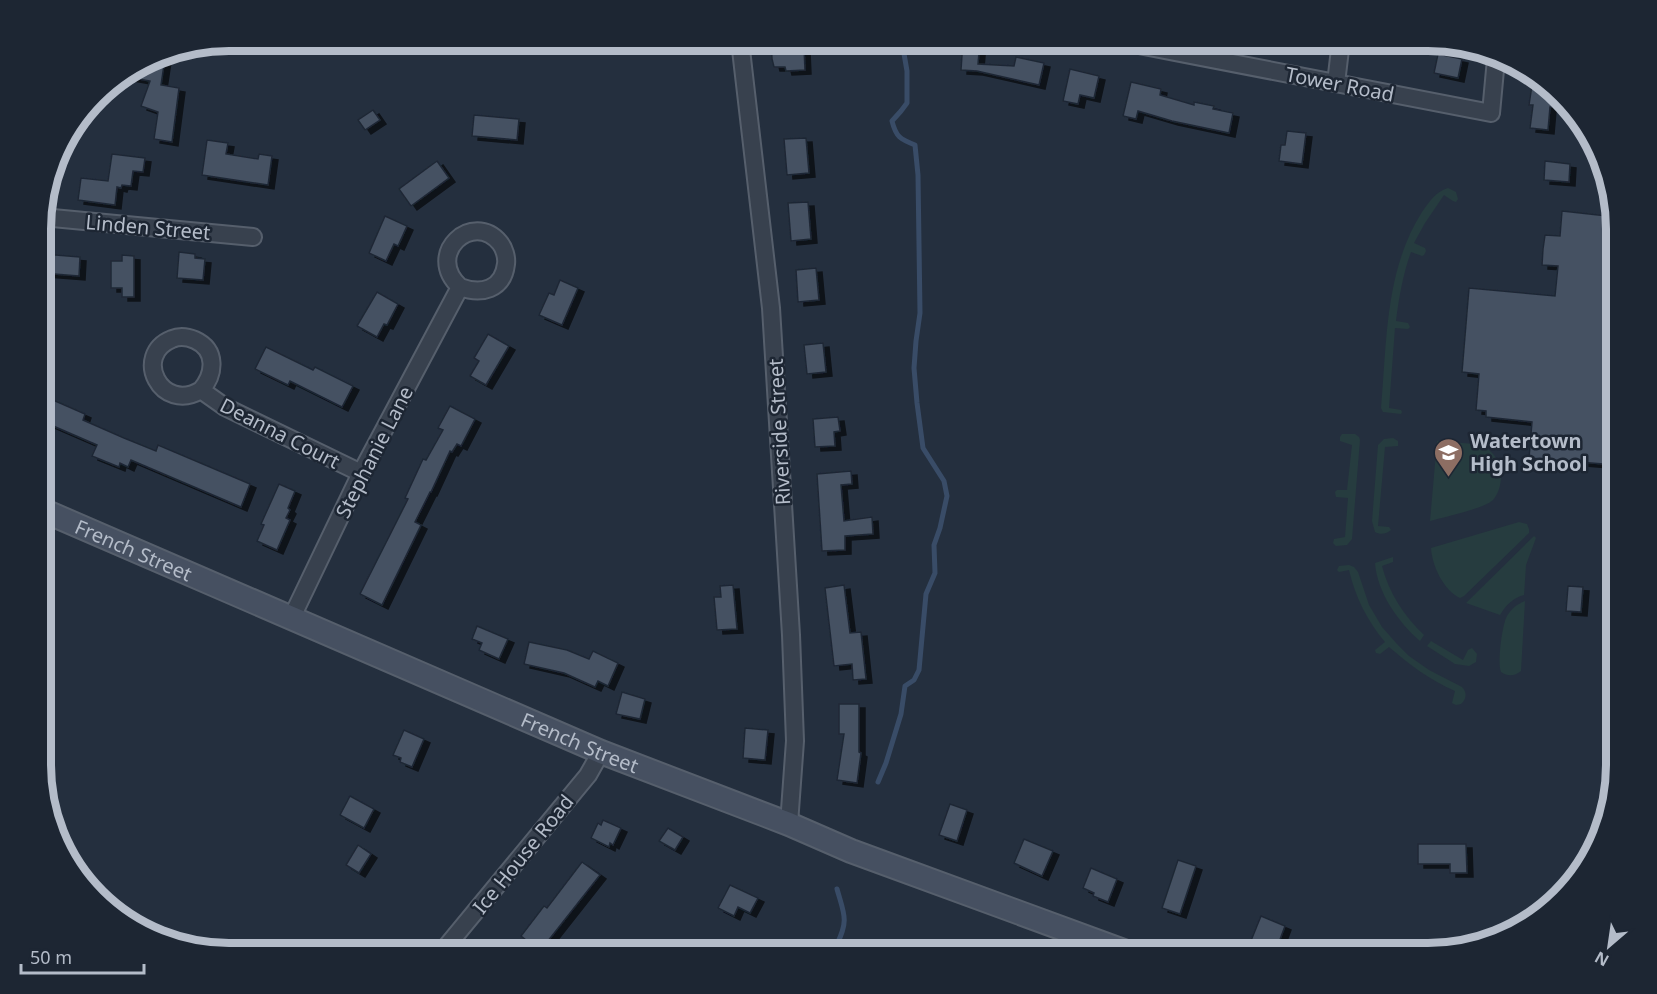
<svg xmlns="http://www.w3.org/2000/svg" width="1657" height="994" font-family="'Noto Sans',sans-serif">
  <style>
    .green { fill: #263c3f }
    .lines { fill: none; stroke-linecap: round; stroke-linejoin: round }
    .stream { stroke: #394c67; stroke-width: 5 }
    .building { fill: #455162; stroke: #1f2835; stroke-width: 1.5; filter: url(#shadow) }
    .street-casing { stroke: #565f6c; stroke-width: 20 }
    .secondary-casing { stroke: #565f6c; stroke-width: 26 }
    .street { stroke: #38414e; stroke-width: 16 }
    .secondary { stroke: #465061; stroke-width: 22 }
    .labels { text-anchor: middle; dominant-baseline: central; stroke-width: 5; stroke-linejoin: round; paint-order: stroke }
    .street-label { font-size: 20px; fill: #b4bcc9; stroke: #1d2633 }
    .poi-label { font-size: 20px; font-weight: bold; fill: #b4bcc9; stroke: #1d2633; text-anchor: start }
    .rim { fill: none; stroke: #b4bcc9; stroke-width: 8 }
  </style>
  <defs>
    <filter id="shadow"><feDropShadow dx="6" dy="4" stdDeviation="0" flood-color="#0009"/></filter>
  </defs>
  <rect width="100%" height="100%" fill="#242f3e"/>
  <g class="green">
    <path d="M1448 188 1456 192 1458 199 1456 202 1453 201 1444 195 1425 223 1414 243 1425 248 1426 251 1424 255 1422 256 1411 252C1403 274 1399 297 1396 321L1408 323 1410 327 1408 329 1395 328 1389 408 1401 410 1402 412 1401 414 1383 412 1381 408C1387 341 1385 270 1422 212 1430 201 1435 192 1448 188Z"/>
    <path d="M1342 434H1355L1359 437 1360 440 1352 539 1347 545 1336 546 1333 543 1334 539 1345 537 1348 498 1336 497 1335 492 1337 490H1347L1352 445 1340 441V437Z"/>
    <path d="M1393 438 1398 441V446L1385 447 1378 526 1389 527 1391 530C1387 534 1380 535 1375 532L1372 521 1378 445 1384 439Z"/>
    <path d="M1437 441 1475 444C1487 447 1495 453 1499 464 1503 475 1501 491 1493 500 1483 509 1444 517 1430 521Z"/>
    <path d="M1519 522 1527 524 1529 529V533L1464 596 1460 598C1444 591 1432 566 1431 548Z"/>
    <path d="M1534 536 1536 538 1526 565 1524 595C1513 598 1506 605 1500 615L1466 603Z"/>
    <path d="M1393 557V562L1382 566C1389 593 1404 616 1424 635L1420 641C1398 622 1377 592 1375 563Z"/>
    <path d="M1349 565 1354 567 1358 572 1369 605 1382 627 1397 644 1409 656 1429 670 1462 687C1467 692 1467 699 1461 704L1456 705 1452 703 1455 691C1430 680 1410 665 1389 647L1380 654 1376 653 1375 650 1385 642C1367 621 1355 596 1349 570L1339 572 1337 570 1339 566Z"/>
    <path d="M1525 601 1521 671C1515 676 1508 677 1501 672 1497 663 1502 625 1507 616 1511 609 1517 604 1525 601Z"/>
    <path d="M1431 641 1463 660 1468 650 1472 648 1477 654 1476 662 1469 666 1455 664 1427 646Z"/>
    <path d="M1616 669V777L1602 822Z"/>
  </g>
  <g class="lines">
    <g class="stream">
      <path d="M878 782 886 763 901 714 905 686 914 680 919 670 926 594 935 573 934 545 940 528 947 496 944 481 923 448 917 403 914 368 916 341 920 313 918 175 915 145C900 139 896 137 892 121L901 111 907 103V71L903 48 905 41"/>
      <path d="M768 953 777 949 816 950 837 944C849 920 844 914 837 889"/>
    </g>
  </g>
  <g class="building">
    <path d="M771 40H788V49L804 48 805 70 786 71 785 67H774L772 59Z"/>
    <path d="M963 40H980L978 64 1014 66 1016 57 1044 63 1039 85 977 71 961 70Z"/>
    <path d="M1438 54 1462 59 1458 78 1434 73Z"/>
    <path d="M158 56 165 58 161 85 179 88 172 142 154 139 158 112 141 106 150 81 123 76 152 58 157 59Z"/>
    <path d="M1070 69 1099 76 1094 98 1080 95 1078 104 1063 101Z"/>
    <path d="M1131 82 1161 89 1160 95 1194 105V102L1214 106 1213 109 1233 113 1229 133 1172 121 1138 111 1136 119 1123 116Z"/>
    <path d="M1532 85 1544 86 1569 109 1550 107 1548 130 1530 128 1533 105H1529Z"/>
    <path d="M373 110 380 120 365 130 358 120Z"/>
    <path d="M474 115 519 119 517 140 472 136Z"/>
    <path d="M1287 131 1306 133 1302 164 1279 161 1281 145H1285Z"/>
    <path d="M806 138 809 173 787 175 784 139Z"/>
    <path d="M207 140 228 143 226 154 258 159 259 154 272 156 268 185 202 175Z"/>
    <path d="M112 154 145 158 143 172 133 171 131 186 122 185 121 188 117 187 115 205 78 200 81 178 108 181Z"/>
    <path d="M437 161 449 178 411 206 399 189Z"/>
    <path d="M1545 161 1570 164 1569 182 1544 180Z"/>
    <path d="M808 202 811 239 791 241 788 203Z"/>
    <path d="M1562 211 1616 217V465L1529 458 1532 422 1486 417V411L1476 410 1479 374 1462 372 1469 288 1555 296 1558 266 1542 265 1543 249 1545 235 1560 236Z"/>
    <path d="M385 216 407 226 398 246 394 244 386 261 369 253Z"/>
    <path d="M179 252 195 254V258L205 259 203 280 177 278Z"/>
    <path d="M43 254 80 257 79 276 42 273Z"/>
    <path d="M122 255 134 256V297H122V288H111V261H122Z"/>
    <path d="M816 268 819 300 798 302 796 270Z"/>
    <path d="M560 280 578 288 562 325 539 315 549 293 554 295Z"/>
    <path d="M377 292 398 304 387 325 384 324 377 337 357 326Z"/>
    <path d="M488 334 509 346 486 385 470 376 479 361 474 358Z"/>
    <path d="M823 343 826 372 807 374 804 345Z"/>
    <path d="M266 347 313 370 315 367 353 386 342 407 290 381 288 385 255 369Z"/>
    <path d="M53 400 85 414 83 420 124 438 156 451 158 445 250 484 241 507 131 460 128 467 120 463 119 467 92 456 97 445 44 422Z"/>
    <path d="M450 406 475 419 461 446 457 444 452 452 450 451 431 492H430L415 522 421 525 382 605 360 594 408 499 405 498 423 459 426 460 443 430 438 428Z"/>
    <path d="M838 417 840 431 834 432 835 446 815 447 813 419Z"/>
    <path d="M851 471 852 484 841 485 844 521 872 517 873 534 845 536V550L822 551 817 474Z"/>
    <path d="M279 484 295 491 288 508 290 510 286 518 290 520 277 550 257 541 264 525 261 524Z"/>
    <path d="M733 585 737 629 717 630 714 597H721L720 586Z"/>
    <path d="M844 585 850 633 861 632 866 679 853 680 852 664 834 666 825 588Z"/>
    <path d="M1568 586 1583 587 1581 612 1566 611Z"/>
    <path d="M477 626 508 639 499 659 479 650 482 643 472 639Z"/>
    <path d="M529 642 567 650 589 659 593 651 618 663 608 686 598 681 595 687 564 673 524 664Z"/>
    <path d="M622 692 645 699 640 719 616 714Z"/>
    <path d="M839 704H859V752L861 753 857 783 837 780 844 734H839Z"/>
    <path d="M745 728 768 730 765 760 743 758Z"/>
    <path d="M404 730 424 739 412 767 400 762 401 758 393 755Z"/>
    <path d="M350 796 374 809 364 828 340 815Z"/>
    <path d="M950 804 967 810 957 841 939 835Z"/>
    <path d="M603 820 621 828 613 845 610 843 609 847 591 838 598 823 601 825Z"/>
    <path d="M668 828 683 837 675 850 659 841Z"/>
    <path d="M1024 839 1053 851 1042 876 1014 863Z"/>
    <path d="M1418 844H1466L1467 873H1450V864H1418Z"/>
    <path d="M358 845 371 854 359 873 346 865Z"/>
    <path d="M1178 860 1196 866 1180 914 1162 908Z"/>
    <path d="M582 862 600 875 540 951 521 936 544 906 547 908Z"/>
    <path d="M1091 868 1117 879 1108 902 1093 896 1094 893 1083 888Z"/>
    <path d="M730 885 758 898 750 913 738 907 734 916 718 908Z"/>
    <path d="M1261 916 1285 926 1275 953H1246Z"/>
  </g>
  <g class="lines">
    <defs>
      <g id="street">
        <path d="M740 41 771 308 791 635 795 741 789 824"/>
        <path d="M1118 41 1491 113 1496 59"/>
        <path d="M1336 83 1341 41"/>
        <path d="M42 217 253 237"/>
        <path d="M201 390C161 414 132 355 172 339 179 336 188 337 195 340 217 350 215 374 201 390L225 407 361 473"/>
        <path d="M291 619 361 473 460 287C424 254 473 210 500 243 504 248 507 257 506 264 503 290 481 295 460 287"/>
        <path d="M441 953 588 775 601 752"/>
      </g>
      <g id="secondary">
        <path id="s1" d="M42 510 601 752 789 824 851 851 1129 953"/>
      </g>
    </defs>
    <use href="#street" class="street-casing"/>
    <use href="#secondary" class="secondary-casing"/>
    <use href="#street" class="street"/>
    <use href="#secondary" class="secondary"/>
  </g>
  <defs>
    <symbol id="school-pin" viewBox="-11 -11 22 30"><path d="M0 17L-7.5 6A9.5 9.5 0 1 1 7.5 6Z" fill="#8d6e63" stroke="#1d2633"/><path d="M0-5L7-2L0 1L-7-2ZM-4 1L0 2.5L4 1V4Q0 6-4 4Z" fill="#fff"/></symbol>
  </defs>
  <g fill-rule="evenodd">
    <use href="#school-pin" x="1432" y="436" width="33" height="45"/>
  </g>
  <g class="labels">
    <g class="street-label">
      <text transform="translate(1340 84) rotate(11)">Tower Road</text>
      <text transform="translate(148 227) rotate(5)">Linden Street</text>
      <text transform="translate(779 432) rotate(-93)">Riverside Street</text>
      <text transform="translate(280 433) rotate(27)">Deanna Court</text>
      <text transform="translate(374 452) rotate(-63)">Stephanie Lane</text>
      <text stroke="none"><textPath href="#s1" startOffset="100">French Street</textPath></text>
      <text stroke="none"><textPath href="#s1" startOffset="586">French Street</textPath></text>
      <text transform="translate(523 854) rotate(-51)">Ice House Road</text>
    </g>
    <g class="poi-label">
      <text x="1470" y="440">Watertown<tspan x="1470" dy="23">High School</tspan></text>
    </g>
  </g>
  <path d="M0 0H1657V994H0ZM229 51H1428A178 178 0 0 1 1606 229V765A178 178 0 0 1 1428 943H229A178 178 0 0 1 51 765V229A178 178 0 0 1 229 51Z" fill="#1d2633" fill-rule="evenodd"/>
  <path class="rim" d="M229 51H1428A178 178 0 0 1 1606 229V765A178 178 0 0 1 1428 943H229A178 178 0 0 1 51 765V229A178 178 0 0 1 229 51Z"/>
  <g transform="translate(1609 946) rotate(209)" stroke="#1d2633" stroke-width="4.5" paint-order="stroke">
  <path d="M0-4.5L10 22L0 15L-10 22Z" fill="#b4bcc9"/>
  <text y="-9" font-size="16" font-weight="bold" text-anchor="middle" fill="#b4bcc9">N</text>
  </g>
  <path d="M21 964v9h123v-9" fill="none" stroke="#b4bcc9" stroke-width="3"/>
  <text x="30" y="964" font-size="18" fill="#b4bcc9" stroke="#1d2633" stroke-width="4.5" paint-order="stroke">50 m</text>
</svg>
